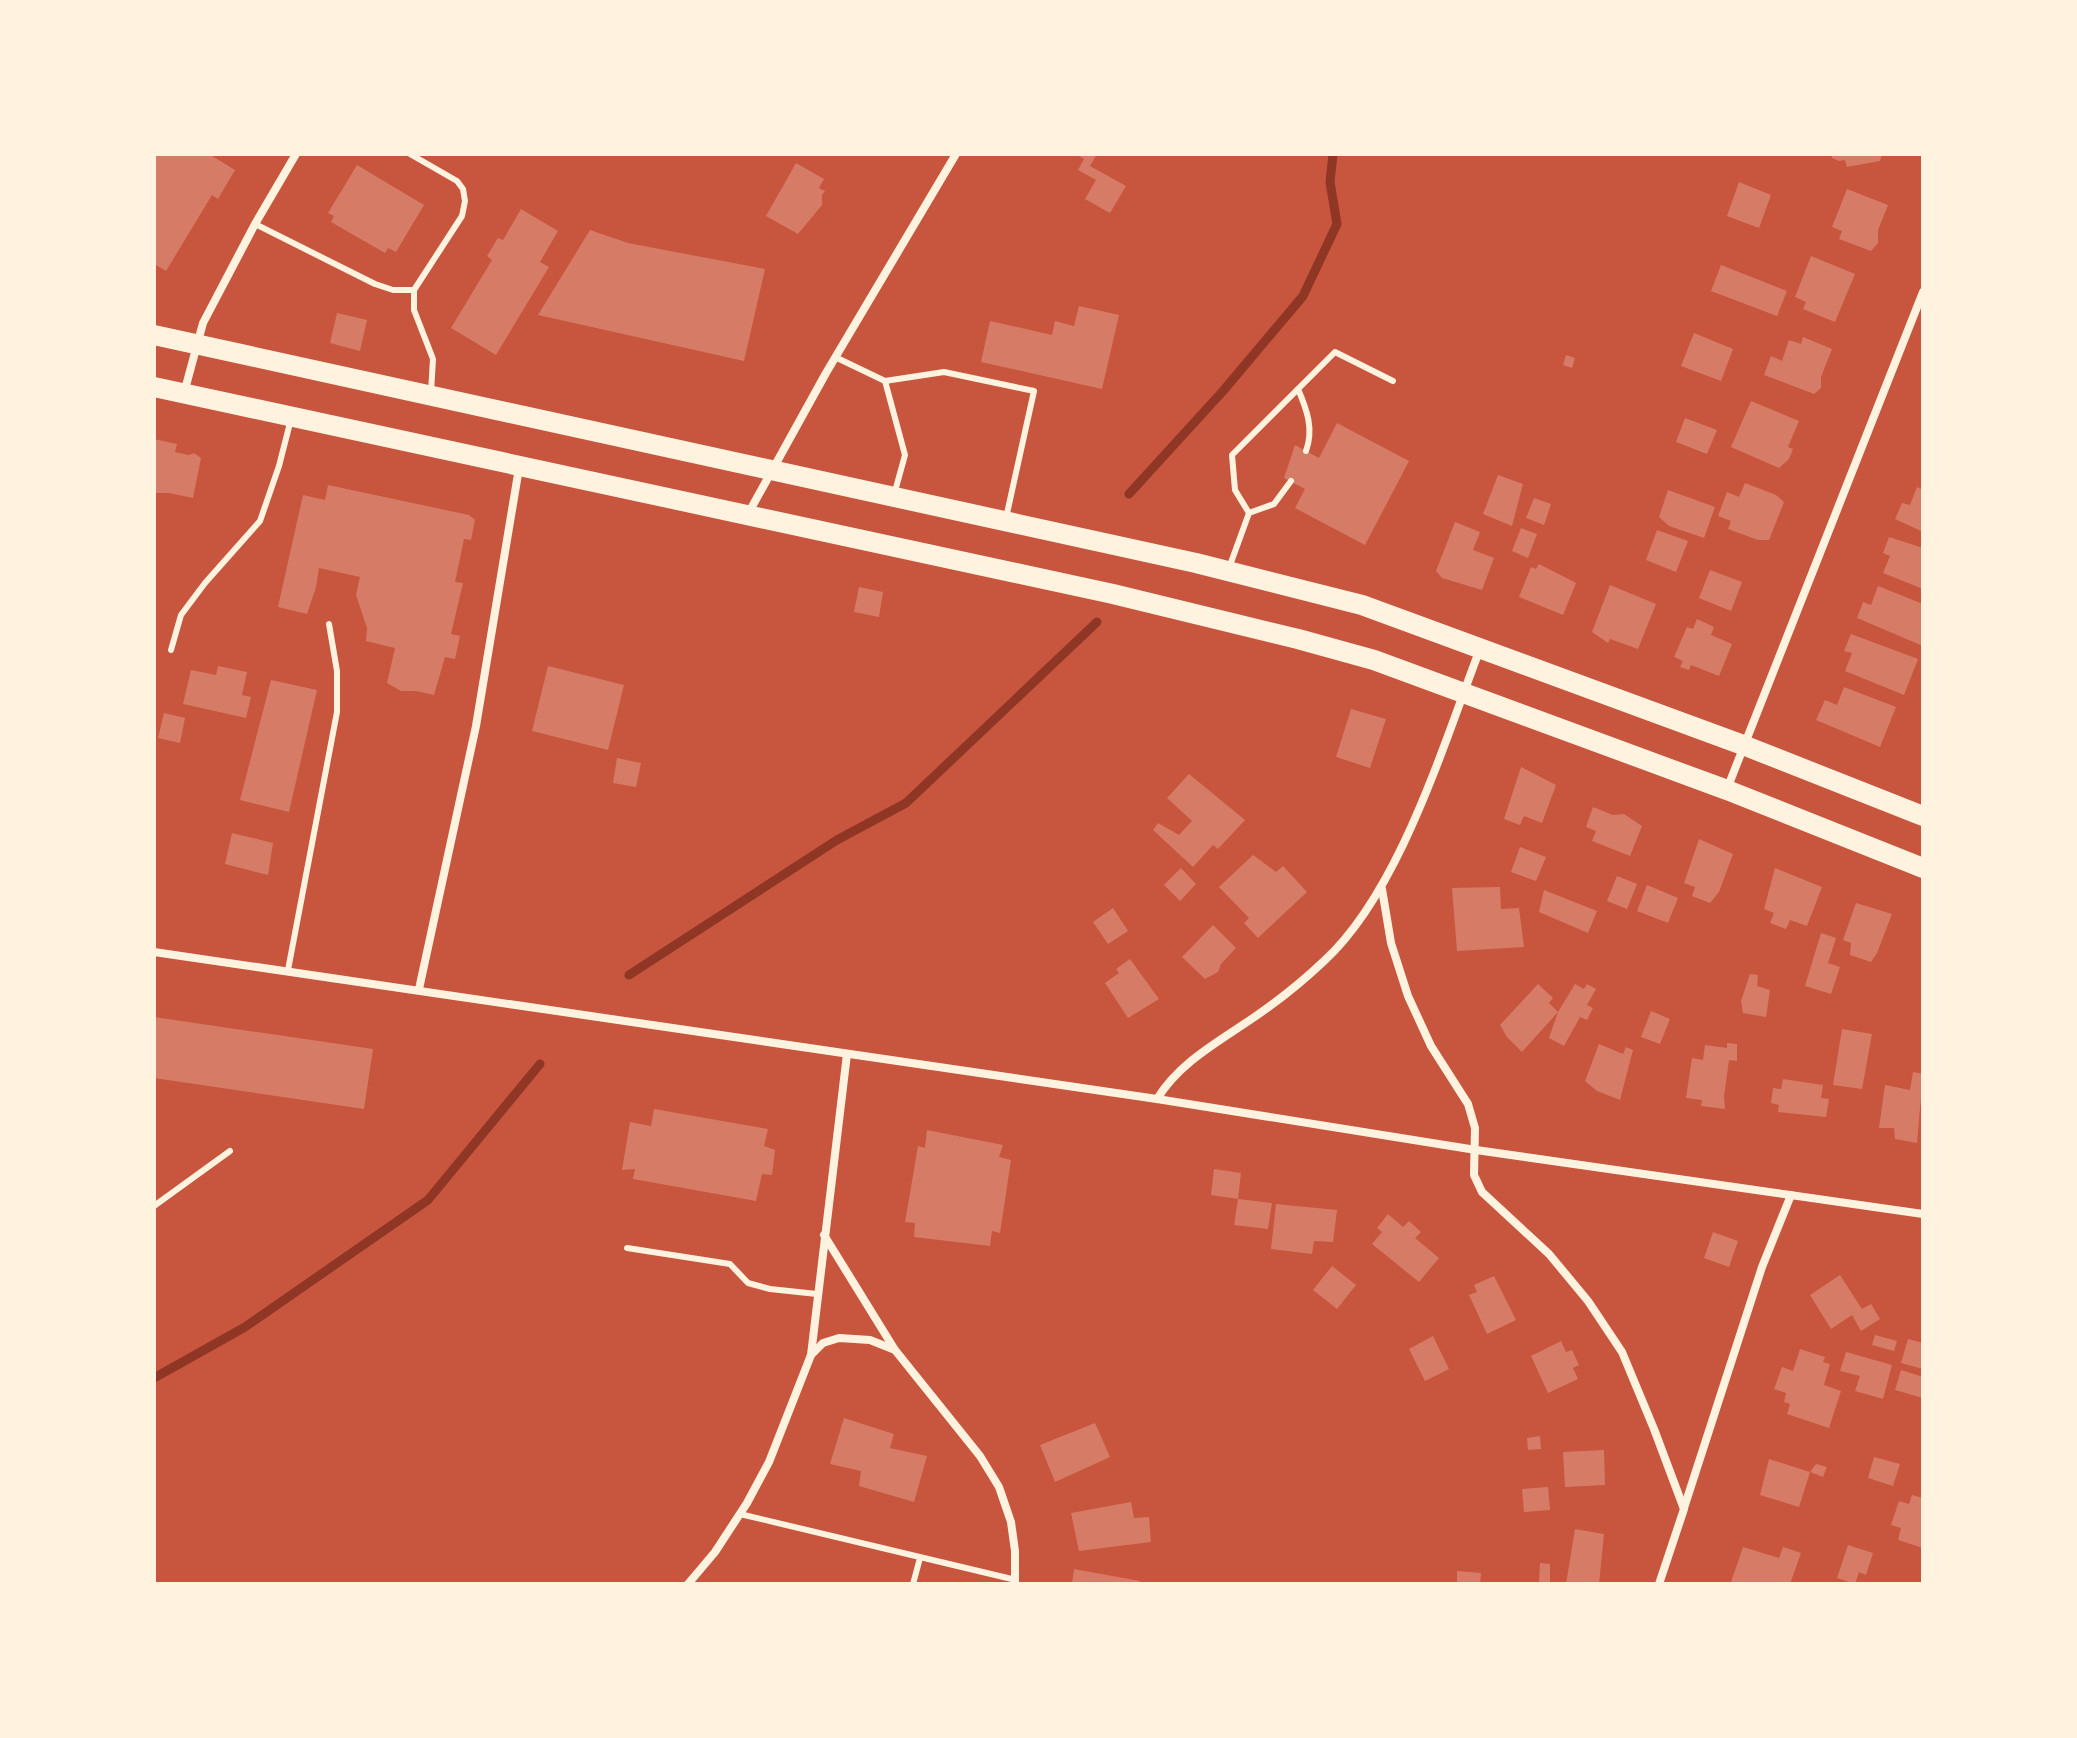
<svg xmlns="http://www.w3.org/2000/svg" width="2077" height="1738" font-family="'Fira Sans Condensed',sans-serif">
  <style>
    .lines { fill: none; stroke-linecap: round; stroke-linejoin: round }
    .stream { stroke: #8f3625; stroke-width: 9 }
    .building { fill: #d67c66 }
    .service { stroke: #fff3e0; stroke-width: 6 }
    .minor { stroke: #fff3e0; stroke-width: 8 }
    .primary { stroke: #fff3e0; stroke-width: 20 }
  </style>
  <rect width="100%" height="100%" fill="#c8553d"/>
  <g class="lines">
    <g class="stream">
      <path d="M1129 494 1223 391 1303 296 1337 224 1330 182 1333 154"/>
      <path d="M629 975 837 840 906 803 1097 622"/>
      <path d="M154 1378 245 1327 428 1200 540 1064"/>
    </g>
  </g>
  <g class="building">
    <path d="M155 154H209L235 170 218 199 212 195 166 271 154 264Z"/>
    <path d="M1076 154H1097L1090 166 1126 186 1110 213 1085 199 1096 180 1078 170 1084 159Z"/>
    <path d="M1832 154H1882L1880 161 1847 167 1845 160 1839 161 1832 158Z"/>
    <path d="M796 163 824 179 819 188 825 191 822 195V205L798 234 766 216Z"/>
    <path d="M357 165 424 205 396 252 388 248 385 253 331 222 334 216 328 213Z"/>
    <path d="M1739 182 1771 195 1759 228 1727 216Z"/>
    <path d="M1847 189 1888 205 1878 230V243L1871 251 1839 239 1842 231 1832 227Z"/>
    <path d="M521 209 558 231 540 262 549 267 496 355 451 328 492 260 487 256 498 238 503 240Z"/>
    <path d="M590 230 628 243 765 269 744 361 538 315Z"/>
    <path d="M1811 256 1855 274 1835 322 1803 309 1806 302 1795 297Z"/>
    <path d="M1721 265 1787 291 1777 316 1711 291Z"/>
    <path d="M1079 306 1119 315 1102 389 981 362 990 321 1052 335 1055 321 1074 326Z"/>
    <path d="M337 313 367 320 360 351 330 343Z"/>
    <path d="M1694 333 1733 349 1721 381 1681 366Z"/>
    <path d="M1803 337 1832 349 1821 377V388L1814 394 1764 375 1771 356 1782 361 1789 340 1801 344Z"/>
    <path d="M1566 355 1575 358 1572 368 1563 365Z"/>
    <path d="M1751 401 1799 421 1788 447 1793 449 1789 459 1779 468 1731 447Z"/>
    <path d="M1685 418 1717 430 1707 454 1676 442Z"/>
    <path d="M1337 423 1409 461 1365 545 1295 508 1305 489 1284 478 1295 445 1319 458Z"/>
    <path d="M154 439 177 444 175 452 189 455 194 453 201 458 193 498 169 493H154Z"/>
    <path d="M1498 475 1523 484 1512 526 1483 514Z"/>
    <path d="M1745 483 1776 495 1784 502 1769 540H1758L1728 529 1731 521 1718 516 1727 492 1739 497Z"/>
    <path d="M328 485 469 515 475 520 471 540 464 539 455 582 463 583 451 634 460 636 455 659 445 657 434 695 416 691H401L387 683 395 648 366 641 367 628 356 595 360 577 319 568 316 587 307 614 278 607 303 495 325 500Z"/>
    <path d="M1917 487 1923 490V532L1895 519 1902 503 1910 505Z"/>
    <path d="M1668 490 1715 507 1704 538 1669 526 1659 517Z"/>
    <path d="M1534 498 1551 504 1544 525 1526 518Z"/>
    <path d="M1455 522 1480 532 1473 550 1494 558 1482 590 1442 578 1436 571Z"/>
    <path d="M1521 528 1537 534 1528 558 1512 551Z"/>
    <path d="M1657 530 1688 541 1676 572 1646 560Z"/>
    <path d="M1889 537 1923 548V589L1883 573 1890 556 1883 553Z"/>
    <path d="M1539 564 1576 583 1563 615 1519 597 1531 567 1536 569Z"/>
    <path d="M1710 570 1742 582 1731 611 1699 598Z"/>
    <path d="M1610 585 1656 604 1638 649 1610 639 1608 643 1592 632Z"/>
    <path d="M1878 586 1923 604V646L1857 618 1863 602 1871 605Z"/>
    <path d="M859 587 883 592 879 617 854 612Z"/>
    <path d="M1697 619 1714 627 1711 635 1732 644 1719 676 1691 665 1689 670 1680 667 1683 661 1674 657 1687 627 1693 629Z"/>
    <path d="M1851 634 1918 659 1904 695 1845 671 1852 653 1844 651Z"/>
    <path d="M218 666 247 672 242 695 251 697 246 718 183 704 191 670 216 675Z"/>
    <path d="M548 666 624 685 608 750 532 731Z"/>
    <path d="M271 680 317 690 289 812 240 800Z"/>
    <path d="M1844 687 1896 707 1880 747 1816 720 1825 700 1837 705Z"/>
    <path d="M1351 709 1386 719 1370 768 1336 757Z"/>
    <path d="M164 713 185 718 180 743 158 738Z"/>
    <path d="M617 758 641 763 636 787 613 783Z"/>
    <path d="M1521 767 1556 785 1542 823 1524 816 1520 825 1504 819Z"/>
    <path d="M1189 774 1245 820 1218 849 1213 845 1193 867 1153 830 1158 823 1179 835 1192 821 1167 798Z"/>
    <path d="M1593 807 1613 815 1624 814 1642 826 1630 856 1592 841 1596 831 1586 827Z"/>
    <path d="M232 833 273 843 268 875 225 864Z"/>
    <path d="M1699 839 1733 854 1719 892 1710 903 1692 896 1695 887 1684 883Z"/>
    <path d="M1520 847 1546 857 1536 881 1511 872Z"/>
    <path d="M1253 855 1276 872 1283 866 1307 892 1258 938 1244 923 1249 918 1219 887Z"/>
    <path d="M1181 868 1196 884 1180 901 1164 885Z"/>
    <path d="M1775 868 1822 887 1807 926 1790 920 1786 929 1770 923 1774 913 1764 909Z"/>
    <path d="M1617 876 1637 884 1627 909 1607 901Z"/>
    <path d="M1647 885 1678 898 1668 923 1637 911Z"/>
    <path d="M1500 887 1501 909 1519 908 1524 947 1457 951 1452 888Z"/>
    <path d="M1544 890 1597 911 1588 933 1539 912Z"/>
    <path d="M1856 903 1892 914 1877 953 1871 962 1850 955 1851 943 1843 940Z"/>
    <path d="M1113 908 1128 931 1108 944 1093 922Z"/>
    <path d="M1213 925 1236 948 1221 964 1218 972 1205 979 1182 957Z"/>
    <path d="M1821 933 1836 938 1828 963 1840 967 1831 994 1805 986Z"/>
    <path d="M1130 959 1159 999 1128 1018 1105 983 1119 973 1116 969Z"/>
    <path d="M1750 974 1758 975 1757 986 1770 990 1766 1017 1743 1013 1741 1001Z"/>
    <path d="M1538 984 1553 998 1549 1003 1558 1012 1522 1052 1507 1037 1500 1025Z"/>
    <path d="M1575 984 1584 989 1587 984 1596 989 1587 1005 1593 1008 1587 1020 1580 1017 1564 1046 1549 1038 1558 1012Z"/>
    <path d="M1651 1011 1670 1019 1660 1044 1641 1037Z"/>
    <path d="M154 1017 373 1049 364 1109 154 1078Z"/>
    <path d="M1842 1029 1872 1034 1862 1089 1833 1085Z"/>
    <path d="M1727 1043 1737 1044V1061L1729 1060 1724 1097 1725 1109 1701 1106 1702 1100 1686 1098 1692 1058 1703 1060 1705 1045 1727 1048Z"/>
    <path d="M1599 1044 1623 1054 1626 1047 1633 1050 1620 1100 1597 1091 1585 1081Z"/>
    <path d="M1913 1072 1923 1074 1917 1143 1895 1139 1894 1128H1879L1885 1085 1910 1090Z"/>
    <path d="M1783 1079 1823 1085 1821 1098 1829 1099 1826 1117 1778 1112 1779 1105 1771 1103 1773 1088 1781 1089Z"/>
    <path d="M654 1109 768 1129 764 1146 775 1150 772 1175 762 1174 756 1201 633 1179 635 1169 622 1170 630 1122 651 1126Z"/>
    <path d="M927 1130 1003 1145 999 1157 1011 1160 1000 1233 992 1231 990 1246 914 1237 915 1223 905 1222 918 1146 925 1148Z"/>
    <path d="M1214 1169 1241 1173 1238 1199 1211 1195Z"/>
    <path d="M1238 1199 1272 1203 1268 1229 1234 1225Z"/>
    <path d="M1276 1204 1337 1210 1333 1242 1314 1241 1312 1254 1271 1249Z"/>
    <path d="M1388 1214 1403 1227 1409 1221 1421 1232 1415 1238 1439 1258 1419 1282 1372 1244 1382 1232 1377 1228Z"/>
    <path d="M1713 1232 1738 1241 1729 1267 1704 1258Z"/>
    <path d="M1332 1266 1356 1285 1337 1309 1313 1290Z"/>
    <path d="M1840 1275 1862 1309 1871 1304 1880 1319 1861 1331 1852 1315 1831 1329 1810 1295Z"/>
    <path d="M1494 1276 1516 1320 1487 1334 1469 1295 1477 1292 1474 1285Z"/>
    <path d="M1875 1335 1897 1341 1894 1351 1872 1345Z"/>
    <path d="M1433 1336 1449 1369 1425 1381 1409 1349Z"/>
    <path d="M1908 1339 1923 1343V1369L1901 1363Z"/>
    <path d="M1561 1341 1566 1352 1572 1350 1579 1365 1573 1368 1578 1379 1548 1393 1531 1356Z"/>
    <path d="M1800 1349 1825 1357 1823 1362 1830 1364 1824 1385 1841 1391 1829 1428 1787 1414 1790 1404 1784 1402 1786 1393 1774 1389 1782 1367 1793 1371Z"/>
    <path d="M1846 1352 1892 1365 1883 1399 1855 1391 1860 1376 1840 1371Z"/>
    <path d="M1901 1370 1923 1377V1398L1895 1390Z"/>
    <path d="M844 1418 894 1434 890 1448 927 1456 914 1502 859 1486 861 1471 830 1464Z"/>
    <path d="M1095 1423 1110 1457 1055 1482 1040 1445Z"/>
    <path d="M1540 1436 1541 1449 1528 1450 1527 1438Z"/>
    <path d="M1604 1450 1605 1485 1565 1487 1563 1452Z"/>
    <path d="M1874 1457 1900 1464 1893 1486 1868 1478Z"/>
    <path d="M1769 1459 1810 1472 1799 1507 1760 1495Z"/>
    <path d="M1816 1464 1827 1467 1823 1477 1810 1472Z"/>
    <path d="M1548 1487 1550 1510 1524 1512 1522 1489Z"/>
    <path d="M1912 1495 1923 1498V1548L1898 1540 1901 1528 1891 1525 1899 1501 1909 1504Z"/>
    <path d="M1131 1502 1134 1518 1149 1517 1151 1542 1079 1551 1071 1513Z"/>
    <path d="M1575 1529 1604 1534 1599 1584H1566Z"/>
    <path d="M1848 1545 1873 1553 1866 1575 1859 1572 1855 1584 1837 1578Z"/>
    <path d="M1743 1547 1779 1558 1783 1547 1801 1553 1790 1584 1731 1582Z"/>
    <path d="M1540 1563 1550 1564V1582H1539Z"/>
    <path d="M1074 1569 1140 1581 1139 1584H1072Z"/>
    <path d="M1457 1571 1481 1573 1480 1584H1457Z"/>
  </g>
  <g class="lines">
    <g class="service">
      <path d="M255 224 375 284 393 290H414L462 216 465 201 463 189 457 181 410 154"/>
      <path d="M414 290V310L433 359 431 392"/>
      <path d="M835 357 885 381 905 455 894 495"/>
      <path d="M885 381 944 372 1034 391 1006 518"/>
      <path d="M1298 389C1307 410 1314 429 1306 451"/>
      <path d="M1249 513 1274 504 1291 481"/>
      <path d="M1229 568 1249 513 1235 490 1232 455 1335 352 1393 381"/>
      <path d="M171 650 181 615 205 583 260 521 279 466 291 419"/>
      <path d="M288 970 337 712V671L329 624"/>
      <path d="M154 1206 230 1151"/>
      <path d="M627 1248 730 1264 748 1283 770 1289 817 1294"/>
      <path d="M740 1514 1016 1580"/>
      <path d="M913 1584 920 1558"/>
    </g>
    <g class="minor">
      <path d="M184 393 203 323 255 224 296 154"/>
      <path d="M748 514 826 373 956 154"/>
      <path d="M1727 789 1923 292"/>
      <path d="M1382 889 1391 943 1408 996 1431 1046 1468 1104 1475 1128 1474 1175 1482 1192 1549 1254 1588 1301 1622 1352 1654 1429 1684 1509 1659 1584"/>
      <path d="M154 952 1157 1099 1476 1150 1923 1214"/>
      <path d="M419 989 476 726 519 468"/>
      <path d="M1157 1099C1180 1062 1218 1042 1253 1018 1278 1001 1303 981 1324 961 1400 891 1443 745 1480 649"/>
      <path d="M824 1235 895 1350"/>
      <path d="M811 1355 823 1343 839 1338 870 1340 895 1350 980 1456 999 1487 1011 1522 1015 1551V1584"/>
      <path d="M1684 1508 1762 1267 1791 1195"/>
      <path d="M688 1584 715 1552 747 1503 769 1462 811 1355 847 1054"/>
    </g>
    <g class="primary">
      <path d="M154 335 1196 563 1362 605 1743 745 1923 816"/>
      <path d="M154 387 1113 594 1298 639 1374 660 1727 790 1923 868"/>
    </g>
  </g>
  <rect width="2077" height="1738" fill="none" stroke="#fff3e0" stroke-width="312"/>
</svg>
